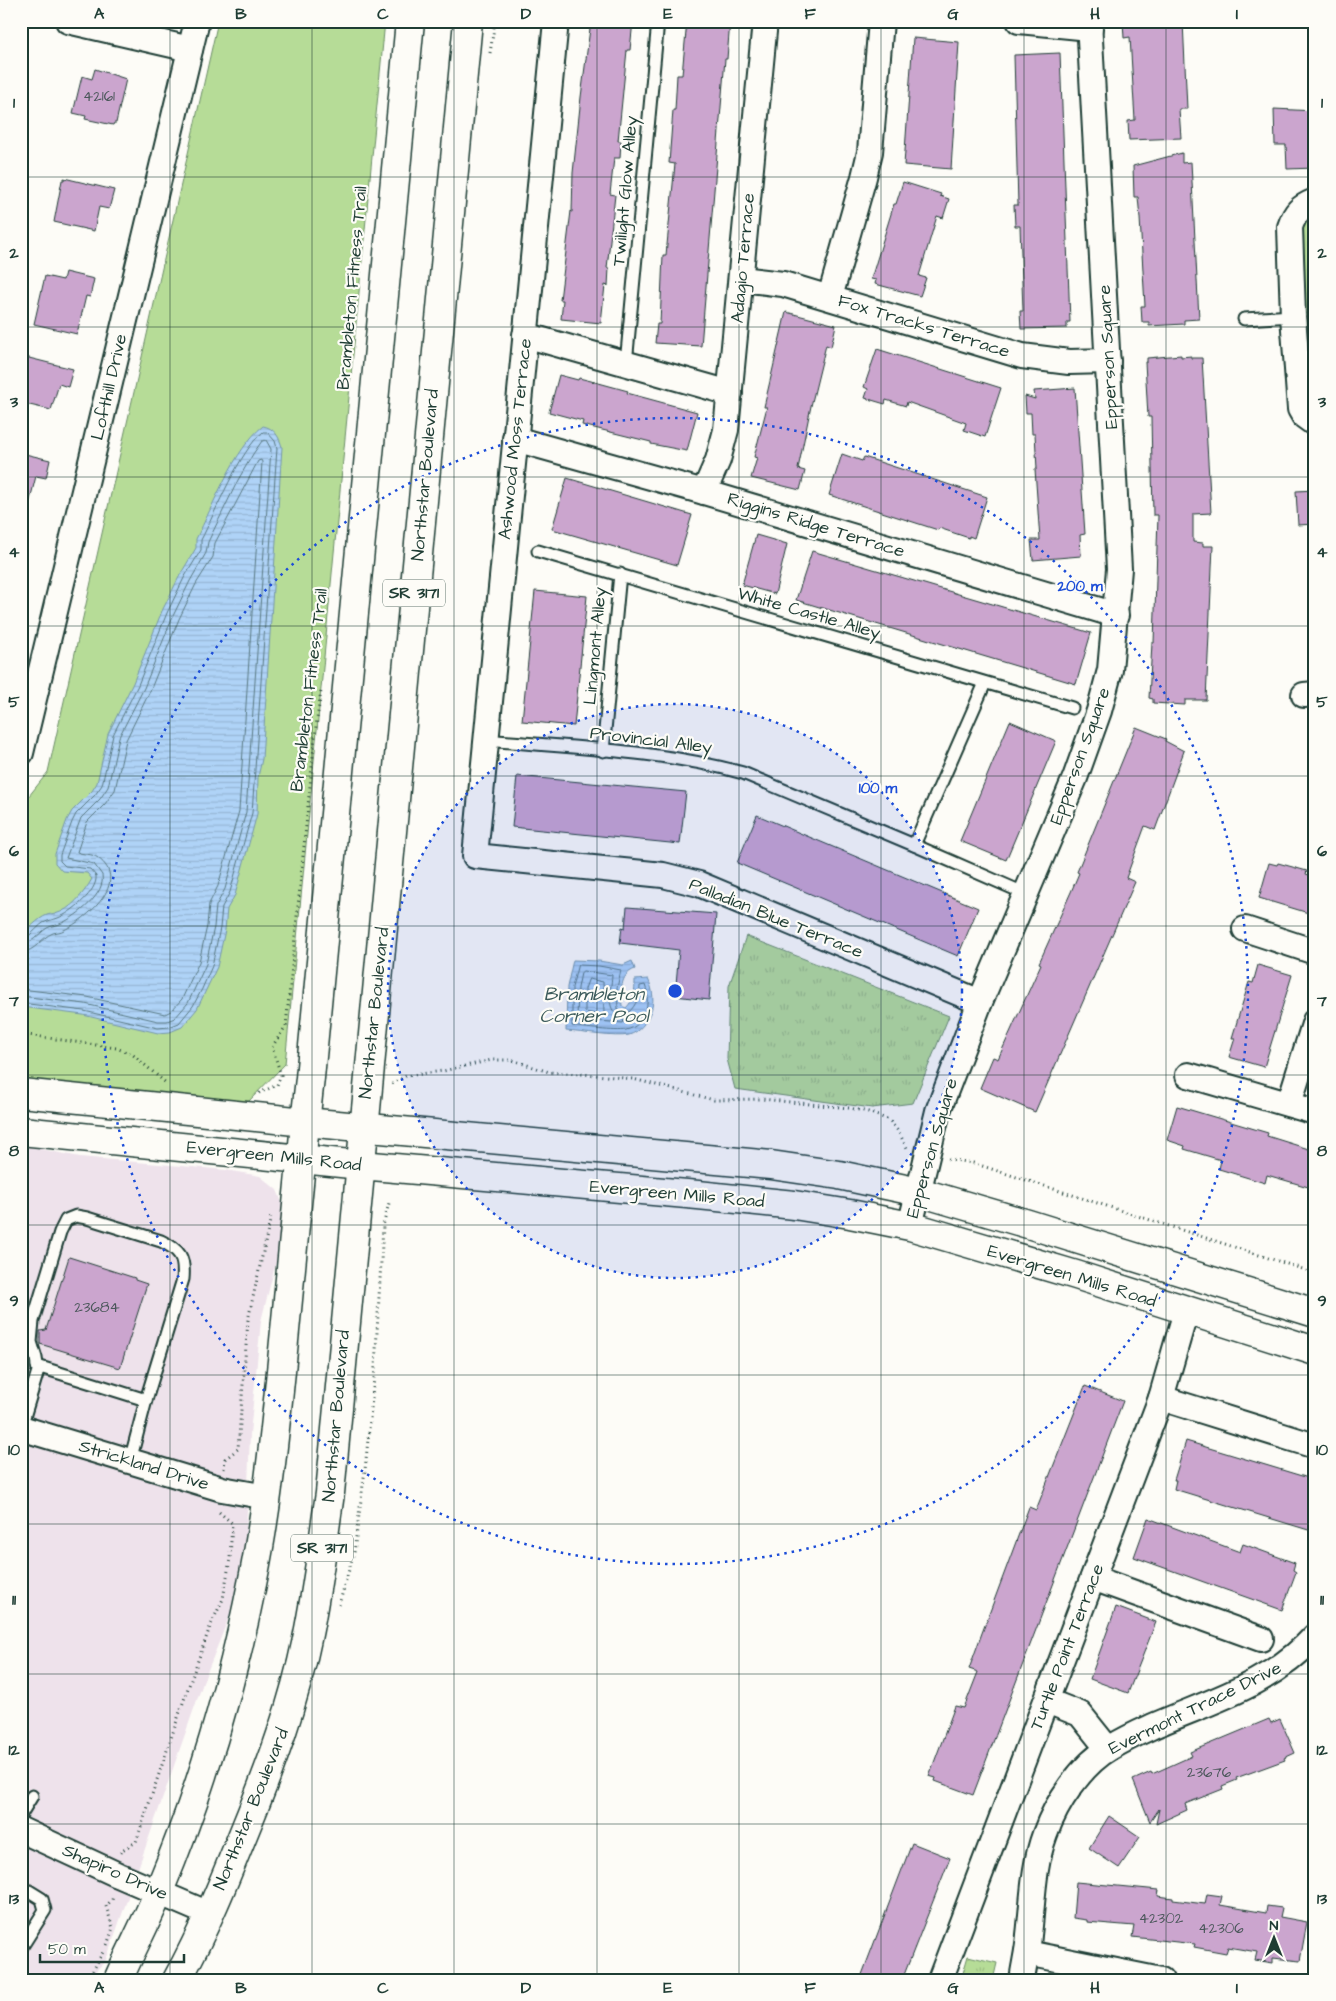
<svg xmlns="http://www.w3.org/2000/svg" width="1336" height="2001" font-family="'Architects Daughter',sans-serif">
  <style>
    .built { fill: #eee2eb }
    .green { fill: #b6dc97; stroke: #6a8c66 }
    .park { fill: url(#park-tufts); stroke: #6a8c66 }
    .water { fill: url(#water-rules); stroke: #7597a9 }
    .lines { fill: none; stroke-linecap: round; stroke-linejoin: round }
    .shore { stroke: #597982; stroke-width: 1 }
    .building { fill: #cba5ce; stroke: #1f3d34 }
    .lane-casing { stroke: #1f3d34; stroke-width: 15 }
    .street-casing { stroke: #1f3d34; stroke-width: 28 }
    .primary-casing { stroke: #1f3d34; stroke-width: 31 }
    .path { stroke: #1f3d34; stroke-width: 3; stroke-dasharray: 1 4; stroke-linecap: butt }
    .lane { stroke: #fdfcf7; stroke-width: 11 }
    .street { stroke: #fdfcf7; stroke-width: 24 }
    .primary { stroke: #fdfcf7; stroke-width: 28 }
    .grid { fill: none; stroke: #1f3d34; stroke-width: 1; stroke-opacity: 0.55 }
    .ring { fill: none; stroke: #1d4ed8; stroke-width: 2.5; stroke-dasharray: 2.5 5 }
    .labels { text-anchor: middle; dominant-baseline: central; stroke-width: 4.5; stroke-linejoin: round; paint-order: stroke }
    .number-label { font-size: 15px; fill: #4a575a }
    .shield { fill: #fdfcf7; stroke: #62766e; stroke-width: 1 }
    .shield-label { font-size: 16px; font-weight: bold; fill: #1f3d34 }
    .street-label { font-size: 18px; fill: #1f3d34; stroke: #fdfcf7 }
    .water-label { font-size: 19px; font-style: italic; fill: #3c5b5b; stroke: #fdfcf7 }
    .centre { fill: #1d4ed8; stroke: #fdfcf7; stroke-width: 2.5 }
    .ring-label { font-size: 15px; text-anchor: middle; font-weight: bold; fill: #1d4ed8; stroke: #fdfcf7; stroke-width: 4.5; stroke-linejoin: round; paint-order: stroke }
    .neatline { fill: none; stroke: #1f3d34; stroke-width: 2 }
    .grid-label { font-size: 16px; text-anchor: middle; font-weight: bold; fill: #1f3d34 }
  </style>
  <defs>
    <pattern id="park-tufts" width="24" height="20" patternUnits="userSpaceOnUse" patternTransform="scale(1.25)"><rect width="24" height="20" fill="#b6dc97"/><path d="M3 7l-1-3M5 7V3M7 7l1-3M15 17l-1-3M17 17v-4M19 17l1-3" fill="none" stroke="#9cbe83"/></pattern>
    <pattern id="water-rules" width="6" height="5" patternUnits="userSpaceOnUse" patternTransform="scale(1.25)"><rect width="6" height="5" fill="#afd3f7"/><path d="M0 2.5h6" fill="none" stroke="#96b6d4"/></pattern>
  </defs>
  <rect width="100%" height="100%" fill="#fdfcf7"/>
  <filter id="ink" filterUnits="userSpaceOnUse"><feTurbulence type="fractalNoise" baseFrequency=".02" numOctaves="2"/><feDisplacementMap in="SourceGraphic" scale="10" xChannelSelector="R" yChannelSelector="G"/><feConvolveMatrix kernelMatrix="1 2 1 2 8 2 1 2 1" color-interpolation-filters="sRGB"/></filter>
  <g filter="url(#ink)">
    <path class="built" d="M21 1145 80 1157 226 1170 260 1176 277 1190 285 1210 283 1235 261 1321 250 1434 246 1536 231 1612 204 1680 106 1960 88 1980H21Z"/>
    <path class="green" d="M218 21H385L285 1064 247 1103 21 1080V806L48 772Z"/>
    <g class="park">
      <path d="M1315 201V424L1310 421 1294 214Z"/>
      <path d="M746 936 949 1016 913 1103 872 1108 735 1089 727 1059 729 986Z"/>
      <path d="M968 1956 997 1963 993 1980H961Z"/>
    </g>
    <g class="water">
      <path d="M263 426C274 428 279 436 282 447L262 759 258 777 257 814 235 895 227 909 225 930 217 967 197 1009 182 1027 170 1032 158 1033 83 1015 21 1007V934C30 929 37 919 47 915 53 913 49 916 55 914 71 910 84 893 92 879L87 873 62 871 55 863V854L67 820 72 811 92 791 97 783 108 734 133 683 162 611 180 575 196 548V539C213 506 234 449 263 426Z"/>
      <path d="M573 960 599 961 623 965 632 961 635 969C619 975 621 992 622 1006L626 1008C634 1000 635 991 635 980L648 979C653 989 655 1003 650 1013 646 1023 639 1032 629 1035 615 1038 582 1032 566 1031L567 987Z"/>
    </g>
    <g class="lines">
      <g class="shore">
        <path d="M21 939C30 938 36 928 43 923 49 920 53 920 58 918 71 913 98 891 96 876L90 869 65 866 60 861V855L72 822 76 814 95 795 102 785 113 735 138 685 167 613 184 578 201 550V540C215 513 240 450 263 432H267L275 441 277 448 252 813 230 892 222 907 220 928 212 966 202 989 193 1006 179 1023 169 1027 158 1028 84 1011 21 1003"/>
        <path d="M21 945C32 944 38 934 47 928 52 925 57 926 62 923 77 916 106 894 102 875L94 864 66 858 81 818 100 799 108 787 119 737 144 688 173 616 190 581 206 553 208 542 238 480 253 454 262 441 266 440 271 449 246 812 225 889 216 906 214 927 206 964 188 1003 175 1018 167 1021H158L85 1004 21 996"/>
        <path d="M21 952C36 952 40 938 53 933 57 932 61 932 64 930 87 919 131 882 98 858 92 853 83 855 77 852L87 822 105 804 115 790 126 740 150 691 179 619 196 584 213 557 215 543 258 461 261 460 262 462 239 811 218 886 209 904 207 926 199 962 182 999 171 1011 165 1014 87 997 21 989"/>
        <path d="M578 965 599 966 621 970 617 988 618 1009 624 1013 629 1012C636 1005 640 996 640 986L645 985C651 1001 646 1026 626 1030 616 1032 583 1028 572 1026V988Z"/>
        <path d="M583 971 612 975C611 993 604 1010 624 1020L623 1023 577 1019 578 988 581 973Z"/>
        <path d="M589 979 603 982 604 1012 603 1015 585 1012V989Z"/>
      </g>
    </g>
    <g class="building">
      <path d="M591 21H633L630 50H627L618 141H621L620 158H614L610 194 615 195 607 268H609L608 286 605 285 601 323 561 319 563 300H560L571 211 572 212 573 173 581 97Z"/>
      <path d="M687 21H730L727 59H725L701 346 655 343 657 324H660L663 255H666L675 164 669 163 673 110H675L677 75H682Z"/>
      <path d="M1123 21H1183L1187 109H1179L1181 138 1129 140 1128 121 1135 120 1130 37 1124 38Z"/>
      <path d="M913 38 959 42 951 169 904 165Z"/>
      <path d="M1060 53 1070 322H1067V328L1021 329 1020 311H1023L1020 226H1015L1014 205H1018L1014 55Z"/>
      <path d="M95 69 126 79 116 123H114L113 125 85 119 86 116 73 113 82 76 92 79Z"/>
      <path d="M1274 109 1315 111V168L1287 169 1286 145H1275Z"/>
      <path d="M1182 153V163L1191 162 1199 319 1184 320V324L1149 326V322H1142L1141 306H1145L1140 218 1138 197H1134L1133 166Z"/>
      <path d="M64 178 114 190 109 209 99 207 94 231 54 222 62 180H64Z"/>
      <path d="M903 182 941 194 940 196 949 199 943 218 937 216 919 276 926 278 920 296 875 284 876 280 871 279 894 204H896Z"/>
      <path d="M65 272 94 279 90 297 86 296 77 334 34 324 45 276 63 280Z"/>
      <path d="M786 312 836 325 831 347 826 345 811 406 798 469 805 471 800 490 751 478 757 458 754 457 767 407H764Z"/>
      <path d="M877 349 1001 388 985 437 964 430 966 423 907 402 906 406 886 400 885 404 865 398 868 389 864 387Z"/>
      <path d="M1181 355V357L1191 356V358H1202L1211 513 1193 514V542L1203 543V546H1213L1206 700H1185V705L1153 703V699L1149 698 1152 643H1154L1158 515H1153L1151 417H1148L1145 362H1147V358Z"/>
      <path d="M21 356 73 369 68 387 59 384 51 410 21 403Z"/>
      <path d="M559 375 578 380 579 378 595 382 628 391 627 393 697 412 687 451 651 444V442L582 425 583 421 549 412Z"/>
      <path d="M1075 388 1085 534 1080 535 1081 556 1033 560 1031 540H1040L1035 469H1037L1035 434H1032L1031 413H1026L1025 396 1035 399 1034 391Z"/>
      <path d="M21 453 50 460 46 478 36 476 27 512 21 511Z"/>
      <path d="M842 454 862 461 864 457 987 497 974 538 969 536V538L939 528 938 530 829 495Z"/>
      <path d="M567 478 692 515 677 565 552 529Z"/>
      <path d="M1315 490V524L1298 525 1296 491Z"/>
      <path d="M756 535 787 544 775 594 742 585Z"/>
      <path d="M812 551 1091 633 1076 684 796 600Z"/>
      <path d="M535 591 587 596 574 726 522 721Z"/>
      <path d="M1010 721 1056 741 1006 860 960 841Z"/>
      <path d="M1136 727 1166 739 1165 741 1184 751 1155 830 1145 826 1126 878 1135 882 1035 1112 980 1088 993 1057 998 1059 1041 964 1039 963 1071 892 1079 873 1077 872Z"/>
      <path d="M517 776 686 792 680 844 512 827Z"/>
      <path d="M757 815 978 908 958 956 737 863Z"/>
      <path d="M1269 863 1277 865 1278 863 1307 871 1306 874 1315 877V915L1259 898Z"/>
      <path d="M627 907 716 914 709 1000 675 996 679 950 620 943 622 927 625 928Z"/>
      <path d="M1258 965 1292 975 1264 1067 1229 1057 1235 1038H1232L1249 982 1253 983Z"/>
      <path d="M1177 1106 1268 1133 1267 1136 1315 1151V1189L1267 1175 1265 1183 1219 1169 1221 1160 1184 1149 1185 1146 1167 1140Z"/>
      <path d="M69 1257 135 1278V1280L147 1284 120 1368 40 1344V1331L46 1330Z"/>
      <path d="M1085 1386 1123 1401 973 1795 935 1781 936 1778 929 1776 955 1706 964 1708 978 1672 969 1669 982 1633 1029 1507 1036 1510Z"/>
      <path d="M1186 1441 1315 1480V1532L1174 1489 1176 1480H1174Z"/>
      <path d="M1148 1518 1240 1552 1243 1544 1295 1563 1293 1570 1296 1572 1282 1610 1134 1557Z"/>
      <path d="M1116 1607 1156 1622 1128 1693 1090 1679Z"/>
      <path d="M1269 1719 1271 1723 1280 1719 1295 1753 1284 1758 1285 1760 1236 1778 1237 1780 1222 1786 1223 1789 1185 1804 1187 1810 1156 1824 1159 1809 1150 1822 1133 1780 1151 1772 1152 1774 1192 1756 1190 1752Z"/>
      <path d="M1109 1816 1140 1837 1119 1868 1089 1848Z"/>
      <path d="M912 1843 950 1858 902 1980H860Z"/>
      <path d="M1076 1882 1159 1890 1158 1896 1173 1898V1900L1205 1904 1207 1894 1222 1896 1220 1905 1266 1913 1267 1906 1282 1908 1280 1917 1307 1922 1300 1961 1273 1958V1963L1255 1960 1257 1952 1228 1947 1226 1953 1194 1947 1195 1944 1132 1937 1134 1926 1087 1922V1920L1073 1918Z"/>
    </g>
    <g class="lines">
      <defs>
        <g id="lane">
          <path d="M1244 319 1293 316"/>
          <path d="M626 364 658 21"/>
          <path d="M538 551 1072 708"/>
          <path d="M487 740C572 748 660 750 743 773L914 845 1026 894"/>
          <path d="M603 751 620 574"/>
          <path d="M914 845 985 683"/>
          <path d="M37 1366 146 1400"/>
          <path d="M21 1427 38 1371 36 1358 31 1342 33 1321 60 1232 66 1220 76 1216 87 1218 161 1241C180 1250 185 1257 183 1279L146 1400 130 1461"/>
          <path d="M21 1814 32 1796"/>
          <path d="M21 1886 42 1899 45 1910 21 1948"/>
        </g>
        <g id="street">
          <path d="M68 21 190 49"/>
          <path d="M556 21 475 856 663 875 699 884 980 1002"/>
          <path d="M1019 21 1090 28"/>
          <path d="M1315 201C1300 207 1295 212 1290 227L1293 316 1300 409 1304 416 1315 424"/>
          <path d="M741 279 783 284 1022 356 1069 362 1108 361"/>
          <path d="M830 297 864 177 870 152 881 21"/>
          <path d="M525 335 730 393"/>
          <path d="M515 439 704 492 1116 615"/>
          <path d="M704 492 718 460 726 430 765 21"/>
          <path d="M1304 695 1315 694"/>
          <path d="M21 753 197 21"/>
          <path d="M1245 929 1315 952"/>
          <path d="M1188 1075 1315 1112"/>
          <path d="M1289 1104 1315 1021"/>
          <path d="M910 1226 938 1111 980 1002 1075 778 1099 711 1110 670 1119 569 1089 21"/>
          <path d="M1161 1398 1315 1446"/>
          <path d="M21 1428 222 1489 267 1497"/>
          <path d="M1093 1578 1261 1639"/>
          <path d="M1047 1701 1080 1714 1108 1749"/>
          <path d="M21 1830 118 1875 209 1914"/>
          <path d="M1027 1953 1161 1980"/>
          <path d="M940 1980 1161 1398 1186 1311"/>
          <path d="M1022 1980C1024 1965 1028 1950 1029 1935 1033 1901 1033 1866 1045 1834 1056 1803 1081 1765 1110 1748 1178 1707 1259 1698 1315 1636"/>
        </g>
        <g id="primary">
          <path d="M21 1093 305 1122 771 1165 839 1175 919 1192 1028 1224 1315 1313"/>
          <path d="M21 1131 361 1165 698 1195 794 1205 850 1214 910 1226 1076 1275 1315 1351"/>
          <path d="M118 1980C131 1950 147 1921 159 1891 201 1791 232 1685 253 1579 267 1510 274 1440 281 1371 291 1273 299 1175 310 1078L410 21"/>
          <path d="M177 1980C204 1931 225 1879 246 1827 271 1766 294 1704 307 1639 317 1591 323 1542 330 1493L468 21"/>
        </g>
      </defs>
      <use href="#lane" class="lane-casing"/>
      <use href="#street" class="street-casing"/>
      <use href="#primary" class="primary-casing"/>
      <g class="path">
        <path d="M490 53 495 21"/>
        <path d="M21 1034 116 1048 132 1054 167 1084"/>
        <path d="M392 1084 406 1076 443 1071 492 1060H512L549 1072 596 1075 633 1079 714 1100 761 1099 849 1108 868 1112 889 1120 898 1131 907 1148"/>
        <path d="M259 1093 277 1085 281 1075 272 1047 286 1026 316 726 321 691"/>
        <path d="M948 1159 973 1163 1315 1273"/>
        <path d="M224 1469 225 1459 238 1449 248 1320 271 1216"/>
        <path d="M339 1605 354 1552 365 1470 375 1368 383 1226 389 1203"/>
        <path d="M121 1853 122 1850 136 1842 187 1691 210 1627 223 1599 230 1559 232 1523 219 1512V1510"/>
        <path d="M107 1945 113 1928 106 1906 112 1900 113 1896"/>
        <path d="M88 1980 104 1950"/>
      </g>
      <use href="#lane" class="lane"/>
      <use href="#street" class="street"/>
      <use href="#primary" class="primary"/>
    </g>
  </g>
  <path class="grid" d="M170 21V1980M312 21V1980M454 21V1980M597 21V1980M739 21V1980M881 21V1980M1024 21V1980M1166 21V1980M21 177H1315M21 327H1315M21 477H1315M21 626H1315M21 776H1315M21 926H1315M21 1075H1315M21 1225H1315M21 1375H1315M21 1524H1315M21 1674H1315M21 1824H1315"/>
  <circle cx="675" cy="991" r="287" fill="#1d4ed8" fill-opacity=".12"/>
  <g class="ring">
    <circle cx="675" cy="991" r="287"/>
    <circle cx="675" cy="991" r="573"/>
  </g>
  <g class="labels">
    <g class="number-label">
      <text x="99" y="96">42161</text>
      <text x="97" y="1307">23684</text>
      <text x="1209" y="1772">23676</text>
      <text x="1161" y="1918">42302</text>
      <text x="1221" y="1928">42306</text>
    </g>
    <g class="shield">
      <rect x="383" y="579.5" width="62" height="27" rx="4"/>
      <rect x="291" y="1534.5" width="62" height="27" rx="4"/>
    </g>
    <g class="shield-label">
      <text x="414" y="593">SR 3171</text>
      <text x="322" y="1548">SR 3171</text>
    </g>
    <g class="street-label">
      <text transform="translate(625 191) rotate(-85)">Twilight Glow Alley</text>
      <text transform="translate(743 258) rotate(-85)">Adagio Terrace</text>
      <text transform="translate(352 288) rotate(-85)">Brambleton Fitness Trail</text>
      <text transform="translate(924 326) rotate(17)">Fox Tracks Terrace</text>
      <text transform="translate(1108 357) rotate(-93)">Epperson Square</text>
      <text transform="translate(109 387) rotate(-77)">Lofthill Drive</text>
      <text transform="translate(515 439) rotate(-84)">Ashwood Moss Terrace</text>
      <text transform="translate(425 475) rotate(-85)">Northstar Boulevard</text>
      <text transform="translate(816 525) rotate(17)">Riggins Ridge Terrace</text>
      <text transform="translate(809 613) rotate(16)">White Castle Alley</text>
      <text transform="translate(595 646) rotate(-85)">Lingmont Alley</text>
      <text transform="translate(309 690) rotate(-83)">Brambleton Fitness Trail</text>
      <text transform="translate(651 740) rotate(7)">Provincial Alley</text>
      <text transform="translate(1080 756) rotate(-70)">Epperson Square</text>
      <text transform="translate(776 918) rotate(22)">Palladian Blue Terrace</text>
      <text transform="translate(374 1013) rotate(-84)">Northstar Boulevard</text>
      <text transform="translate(932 1148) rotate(-74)">Epperson Square</text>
      <text transform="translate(274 1156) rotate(6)">Evergreen Mills Road</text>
      <text transform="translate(677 1194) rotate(5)">Evergreen Mills Road</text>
      <text transform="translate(1072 1276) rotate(17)">Evergreen Mills Road</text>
      <text transform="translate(336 1416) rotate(-85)">Northstar Boulevard</text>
      <text transform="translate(144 1465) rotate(17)">Strickland Drive</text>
      <text transform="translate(1067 1647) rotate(-69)">Turtle Point Terrace</text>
      <text transform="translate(1195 1708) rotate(-26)">Evermont Trace Drive</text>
      <text transform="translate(251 1809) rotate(-68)">Northstar Boulevard</text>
      <text transform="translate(115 1872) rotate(24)">Shapiro Drive</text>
    </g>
    <g class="water-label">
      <text x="594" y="994">Brambleton<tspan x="594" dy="22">Corner Pool</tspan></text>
    </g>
  </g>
  <circle cx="675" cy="991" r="8" class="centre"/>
  <g class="ring-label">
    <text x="1080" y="591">200 m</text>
    <text x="878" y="793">100 m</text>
  </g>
  <rect width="1336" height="2001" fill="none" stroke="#fdfcf7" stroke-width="55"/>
  <g transform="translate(1274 1938)" stroke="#fdfcf7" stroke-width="4" paint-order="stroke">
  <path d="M0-4L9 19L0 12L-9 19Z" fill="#1f3d34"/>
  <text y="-8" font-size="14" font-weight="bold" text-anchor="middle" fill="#1f3d34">N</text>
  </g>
  <path d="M40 1954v8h144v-8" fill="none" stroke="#1f3d34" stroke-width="2.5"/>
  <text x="48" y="1954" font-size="15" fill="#1f3d34" stroke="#fdfcf7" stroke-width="4" paint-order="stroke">50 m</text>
  <rect x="28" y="28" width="1280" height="1946" class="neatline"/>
  <g class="grid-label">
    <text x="99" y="19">A</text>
    <text x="241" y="19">B</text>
    <text x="383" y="19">C</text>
    <text x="526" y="19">D</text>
    <text x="668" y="19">E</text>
    <text x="810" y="19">F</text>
    <text x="953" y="19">G</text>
    <text x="1095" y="19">H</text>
    <text x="1237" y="19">I</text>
    <text x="14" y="108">1</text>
    <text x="1322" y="108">1</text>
    <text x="14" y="258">2</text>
    <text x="1322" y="258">2</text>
    <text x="14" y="407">3</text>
    <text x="1322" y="407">3</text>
    <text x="14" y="557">4</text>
    <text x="1322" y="557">4</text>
    <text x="14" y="707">5</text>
    <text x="1322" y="707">5</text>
    <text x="14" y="856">6</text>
    <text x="1322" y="856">6</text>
    <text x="14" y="1006">7</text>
    <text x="1322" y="1006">7</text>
    <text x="14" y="1156">8</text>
    <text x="1322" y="1156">8</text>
    <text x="14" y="1306">9</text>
    <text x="1322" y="1306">9</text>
    <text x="14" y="1455">10</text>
    <text x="1322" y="1455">10</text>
    <text x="14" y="1605">11</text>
    <text x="1322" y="1605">11</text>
    <text x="14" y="1755">12</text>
    <text x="1322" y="1755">12</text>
    <text x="14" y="1904">13</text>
    <text x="1322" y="1904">13</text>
    <text x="99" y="1993">A</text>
    <text x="241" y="1993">B</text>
    <text x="383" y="1993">C</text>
    <text x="526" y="1993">D</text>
    <text x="668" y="1993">E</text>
    <text x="810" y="1993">F</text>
    <text x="953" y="1993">G</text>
    <text x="1095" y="1993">H</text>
    <text x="1237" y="1993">I</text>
  </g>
</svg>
